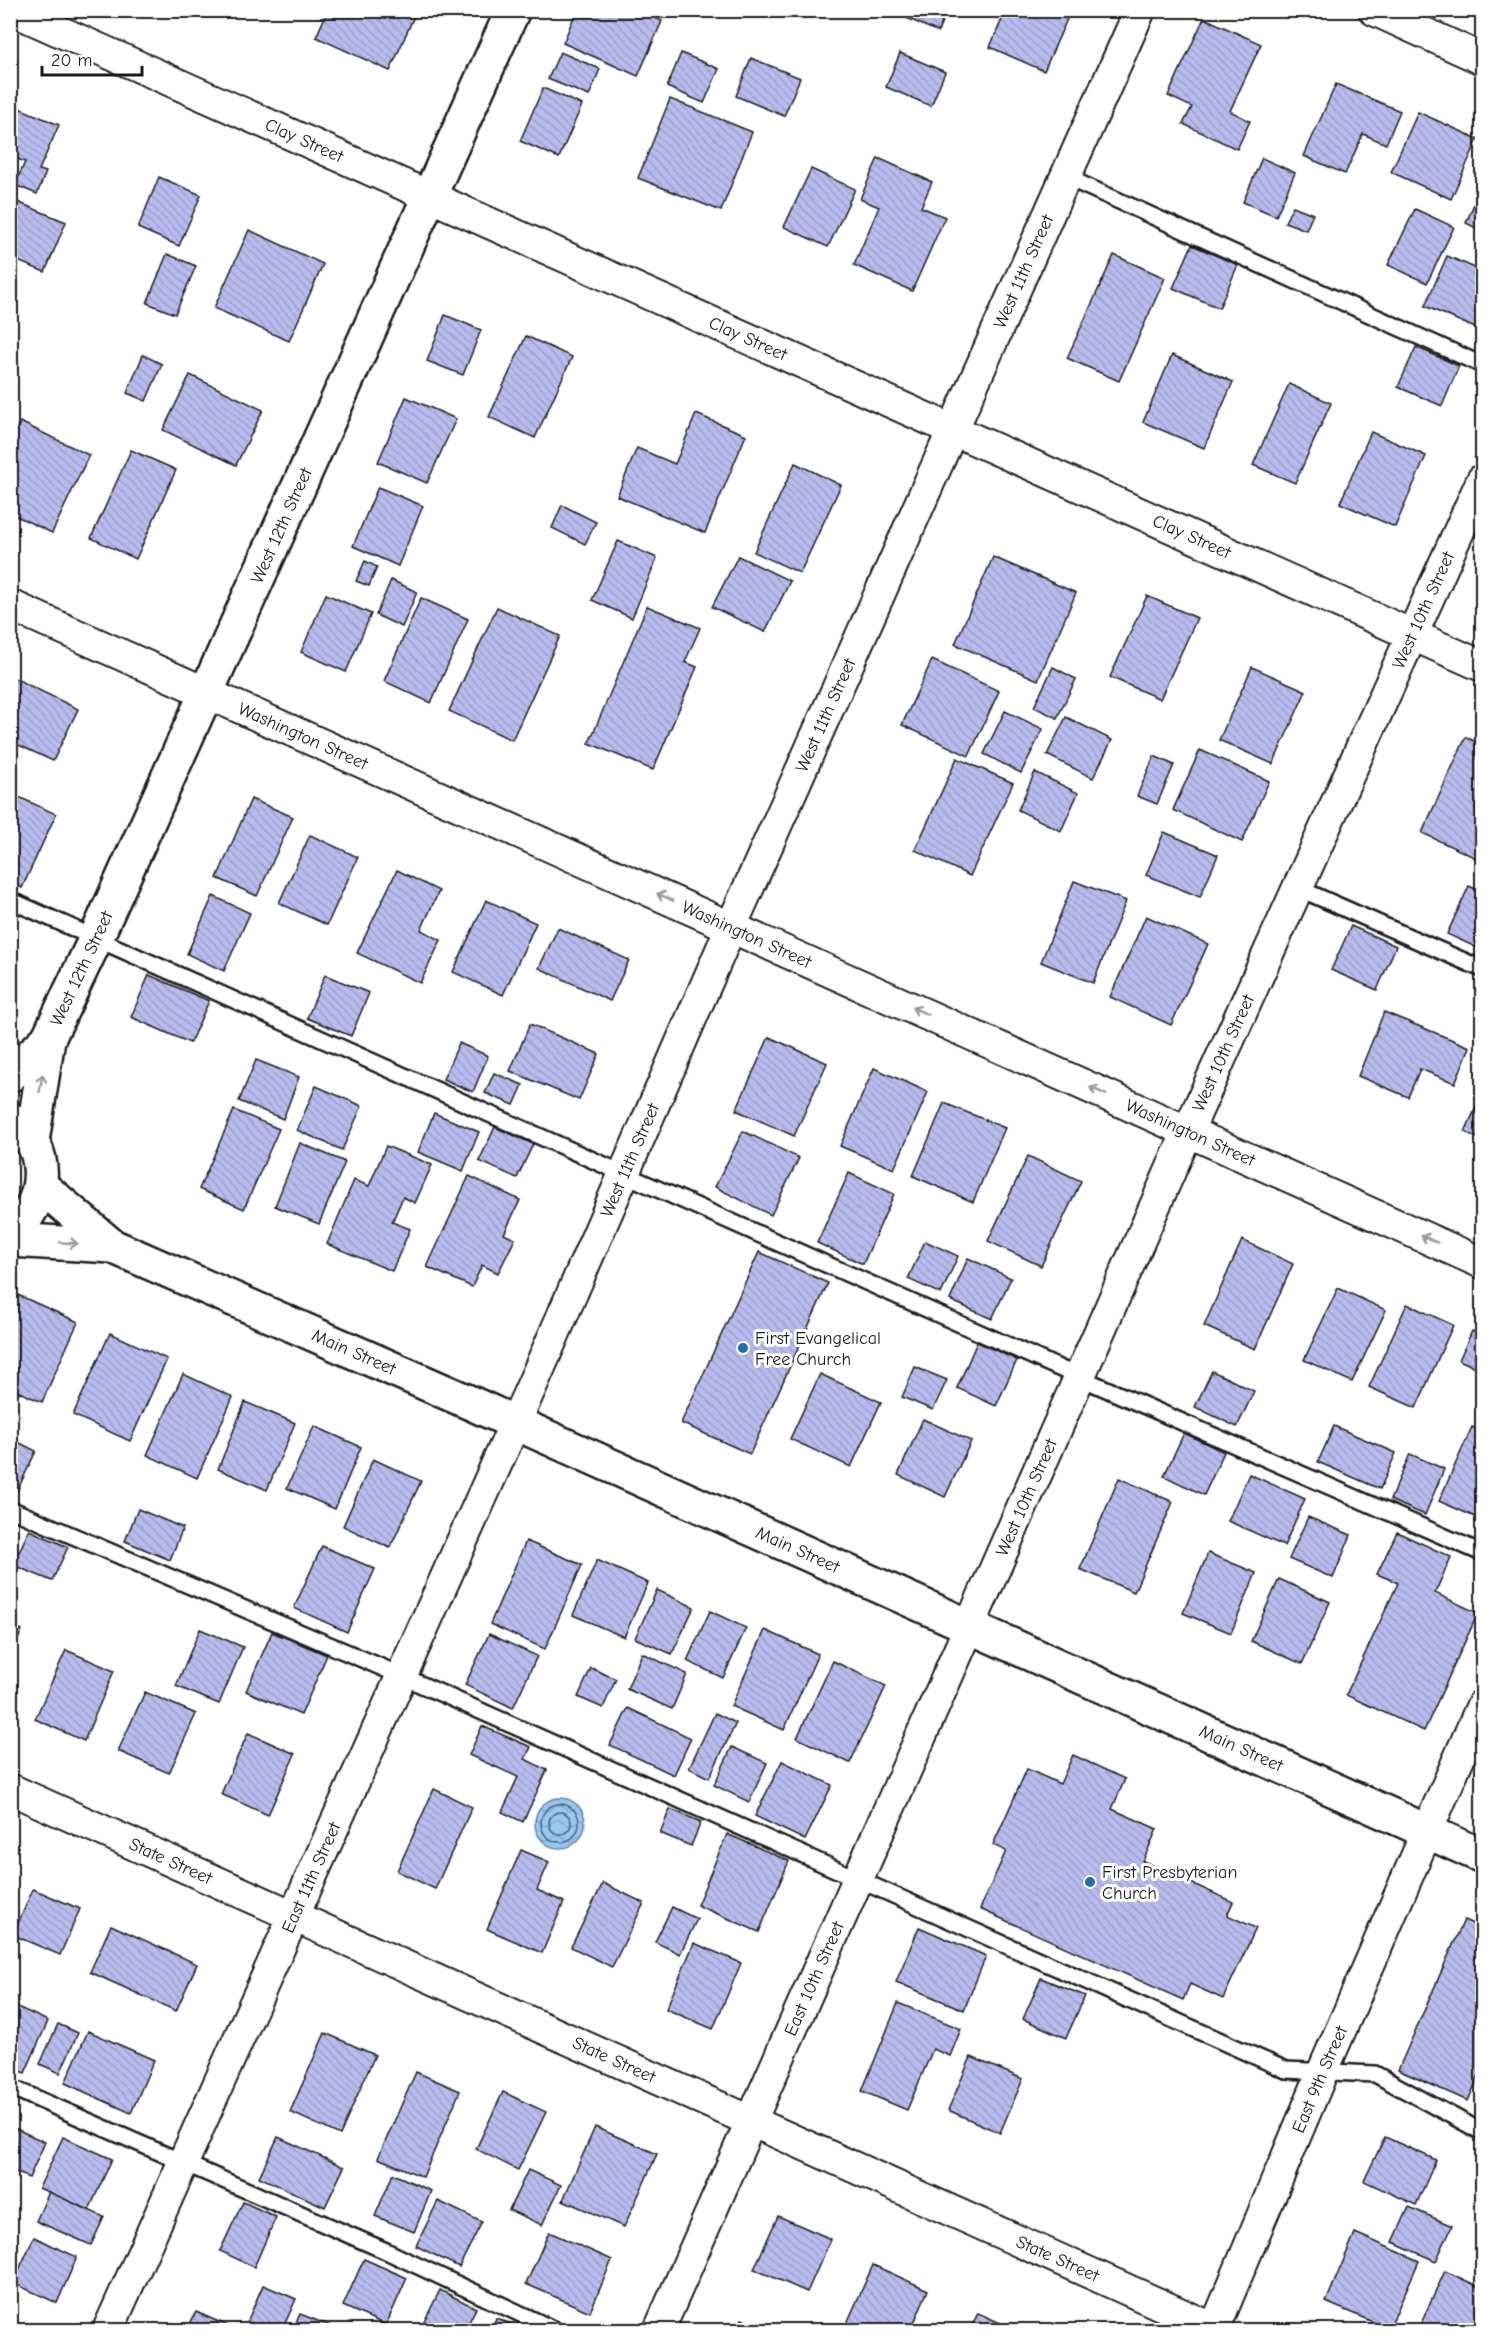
<svg xmlns="http://www.w3.org/2000/svg" width="1493" height="2341" font-family="'Comic Neue',sans-serif">
  <style>
    .water { fill: url(#water-waves); stroke: #65839d; stroke-width: 1.5 }
    .lines { fill: none; stroke-linecap: round; stroke-linejoin: round }
    .shore { stroke: #4d6172; stroke-width: 1.5 }
    .building { fill: url(#building-back-hatch); stroke: #1c1c1c; stroke-width: 1.5 }
    .service-casing { stroke: #1c1c1c; stroke-width: 20 }
    .minor-casing { stroke: #1c1c1c; stroke-width: 34 }
    .secondary-casing { stroke: #1c1c1c; stroke-width: 38 }
    .service { stroke: #fff; stroke-width: 15 }
    .minor { stroke: #fff; stroke-width: 30 }
    .secondary { stroke: #fff; stroke-width: 33 }
    .oneway { stroke: #999 }
    .poi-dot { fill: #1f6fb2; stroke: #fff; stroke-width: 2 }
    .labels { text-anchor: middle; dominant-baseline: central; stroke-width: 6; stroke-linejoin: round; paint-order: stroke }
    .street-label { font-size: 18px; fill: #1c1c1c; stroke: #fff }
    .poi-label { font-size: 18px; fill: #1c1c1c; stroke: #fff; text-anchor: start }
  </style>
  <defs>
    <pattern id="water-waves" width="16" height="10" patternUnits="userSpaceOnUse" patternTransform="scale(1.5)"><rect width="16" height="10" fill="#96c8f3"/><path d="M0 5q4-4 8 0t8 0" fill="none" stroke="#81abd0"/></pattern>
    <pattern id="building-back-hatch" width="6" height="6" patternUnits="userSpaceOnUse" patternTransform="scale(1.5)"><rect width="6" height="6" fill="#b8bbed"/><path d="M-1 5l2 2M0 0l6 6M5-1l2 2" fill="none" stroke="#9ea0cb"/></pattern>
  </defs>
  <rect width="100%" height="100%" fill="#fff"/>
  <filter id="ink" filterUnits="userSpaceOnUse"><feTurbulence type="fractalNoise" baseFrequency=".0167" numOctaves="2"/><feDisplacementMap in="SourceGraphic" scale="12" xChannelSelector="R" yChannelSelector="G"/><feConvolveMatrix kernelMatrix="1 2 1 2 8 2 1 2 1" color-interpolation-filters="sRGB"/></filter>
  <g filter="url(#ink)">
    <circle class="water" cx="560" cy="1823" r="25"/>
    <g class="lines">
      <g class="shore">
        <circle cx="560" cy="1823" r="19"/>
        <circle cx="560" cy="1823" r="11"/>
      </g>
    </g>
    <g class="building">
      <path d="M328 10H402L414 16 390 71 316 37Z"/>
      <path d="M577 10H639L662 21 638 76 563 43Z"/>
      <path d="M889 10H947L938 32Z"/>
      <path d="M1006 10H1071L1044 71 990 47Z"/>
      <path d="M1204 18 1261 44 1230 111 1250 121 1237 149 1183 124 1192 107 1168 96Z"/>
      <path d="M560 52 600 69 589 96 548 79Z"/>
      <path d="M681 53 719 69 704 103 667 87Z"/>
      <path d="M900 53 945 72 931 106 886 87Z"/>
      <path d="M751 58 800 78 784 116 736 96Z"/>
      <path d="M1336 84 1400 111 1386 144 1363 134 1345 174 1304 156Z"/>
      <path d="M543 88 582 105 559 158 520 141Z"/>
      <path d="M670 99 752 132 721 211 638 178Z"/>
      <path d="M19 108 59 125 39 170 46 172 37 194 15 185 25 162 10 156V128Z"/>
      <path d="M1418 112 1478 139 1451 199 1391 172Z"/>
      <path d="M878 158 932 182 921 207 945 217 912 291 854 265 879 207 860 199Z"/>
      <path d="M1262 158 1295 173 1276 216 1243 202Z"/>
      <path d="M811 169 855 189 828 247 784 227Z"/>
      <path d="M159 177 201 195 179 246 138 228Z"/>
      <path d="M1482 185V231L1466 223Z"/>
      <path d="M10 199 66 222 45 272 10 258Z"/>
      <path d="M1293 206 1313 214 1306 230 1285 222Z"/>
      <path d="M1415 209 1454 227 1427 283 1388 265Z"/>
      <path d="M249 230 323 264 289 341 214 308Z"/>
      <path d="M1192 245 1238 265 1219 308 1173 288Z"/>
      <path d="M167 254 196 266 175 314 147 303Z"/>
      <path d="M1114 255 1165 278 1119 381 1067 358Z"/>
      <path d="M1447 256 1482 271V331L1425 306Z"/>
      <path d="M445 315 481 330 463 375 427 361Z"/>
      <path d="M526 336 572 357 535 438 489 417Z"/>
      <path d="M1416 347 1459 366 1442 406 1398 387Z"/>
      <path d="M143 355 162 364 146 401 127 393Z"/>
      <path d="M1172 355 1233 382 1204 448 1143 422Z"/>
      <path d="M190 375 263 410 236 465 163 430Z"/>
      <path d="M1289 384 1331 403 1295 483 1253 465Z"/>
      <path d="M406 397 456 419 427 483 378 462Z"/>
      <path d="M696 414 746 435 705 533 617 496 637 448 675 464Z"/>
      <path d="M20 422 89 455 52 533 10 513V442Z"/>
      <path d="M1371 432 1426 456 1395 527 1340 503Z"/>
      <path d="M131 450 176 470 136 559 91 538Z"/>
      <path d="M795 463 841 485 800 573 754 552Z"/>
      <path d="M378 487 423 506 398 566 353 546Z"/>
      <path d="M562 505 596 522 585 544 552 528Z"/>
      <path d="M618 541 657 558 632 618 592 600Z"/>
      <path d="M738 556 790 581 765 632 712 607Z"/>
      <path d="M993 557 1076 593 1038 680 955 644Z"/>
      <path d="M365 561 377 567 369 586 356 581Z"/>
      <path d="M391 580 417 592 402 627 376 615Z"/>
      <path d="M326 594 371 614 346 672 301 652Z"/>
      <path d="M1147 596 1197 618 1160 699 1110 677Z"/>
      <path d="M421 598 468 619 431 703 384 681Z"/>
      <path d="M647 606 700 628 685 662 697 667 653 770 589 743Z"/>
      <path d="M497 607 560 636 512 740 449 711Z"/>
      <path d="M932 660 999 691 969 756 902 725Z"/>
      <path d="M1053 667 1076 679 1057 718 1034 707Z"/>
      <path d="M1252 667 1306 691 1273 764 1219 740Z"/>
      <path d="M10 676 78 709 53 761 10 741Z"/>
      <path d="M1005 711 1043 729 1021 773 984 754Z"/>
      <path d="M1066 717 1112 740 1093 778 1047 755Z"/>
      <path d="M1466 737 1482 745V843L1476 858 1422 833Z"/>
      <path d="M1200 750 1269 781 1242 842 1173 810Z"/>
      <path d="M1154 756 1174 765 1157 804 1137 796Z"/>
      <path d="M957 758 1013 783 970 876 915 850Z"/>
      <path d="M1035 772 1078 793 1061 831 1018 810Z"/>
      <path d="M10 793 56 814 22 888 10 883Z"/>
      <path d="M251 799 293 817 257 896 217 878Z"/>
      <path d="M1164 832 1218 855 1200 897 1146 875Z"/>
      <path d="M310 835 358 857 327 925 279 903Z"/>
      <path d="M397 870 439 891 421 930 441 940 420 983 357 953Z"/>
      <path d="M1074 881 1126 901 1093 983 1041 962Z"/>
      <path d="M1469 886 1482 892V950L1447 934Z"/>
      <path d="M213 896 250 913 224 971 187 954Z"/>
      <path d="M486 900 536 923 503 995 453 972Z"/>
      <path d="M1146 916 1208 944 1171 1025 1110 997Z"/>
      <path d="M1351 926 1396 946 1377 990 1331 970Z"/>
      <path d="M558 928 629 960 610 1001 539 968Z"/>
      <path d="M149 975 209 1001 190 1043 131 1017Z"/>
      <path d="M325 975 369 993 351 1036 307 1018Z"/>
      <path d="M1384 1012 1470 1047 1455 1083 1420 1069 1408 1097 1358 1076Z"/>
      <path d="M530 1024 599 1054 579 1100 510 1071Z"/>
      <path d="M769 1037 827 1063 794 1136 736 1110Z"/>
      <path d="M459 1043 488 1056 473 1092 443 1079Z"/>
      <path d="M256 1060 299 1077 283 1119 239 1101Z"/>
      <path d="M874 1068 928 1092 894 1169 840 1146Z"/>
      <path d="M494 1073 523 1085 514 1105 485 1093Z"/>
      <path d="M316 1086 362 1106 342 1150 297 1130Z"/>
      <path d="M1482 1094V1140L1465 1132Z"/>
      <path d="M944 1103 1005 1128 973 1202 913 1176Z"/>
      <path d="M234 1110 279 1129 244 1209 199 1189Z"/>
      <path d="M434 1113 479 1132 463 1171 418 1152Z"/>
      <path d="M495 1127 533 1144 517 1178 479 1161Z"/>
      <path d="M743 1131 799 1158 771 1215 715 1187Z"/>
      <path d="M300 1143 345 1162 319 1224 275 1206Z"/>
      <path d="M386 1146 432 1165 415 1203 403 1197 392 1222 410 1229 392 1271 327 1244 354 1180 369 1186Z"/>
      <path d="M1028 1156 1081 1181 1041 1266 988 1241Z"/>
      <path d="M849 1173 894 1194 863 1264 817 1243Z"/>
      <path d="M469 1176 520 1200 504 1234 515 1239 498 1273 482 1265 472 1287 427 1267Z"/>
      <path d="M1242 1240 1293 1264 1255 1349 1204 1326Z"/>
      <path d="M925 1241 958 1256 941 1294 908 1279Z"/>
      <path d="M759 1252 828 1283 750 1454 681 1423Z"/>
      <path d="M968 1258 1011 1278 992 1319 950 1300Z"/>
      <path d="M1338 1288 1386 1310 1352 1382 1304 1360Z"/>
      <path d="M18 1295 78 1322 42 1402 10 1388V1312Z"/>
      <path d="M1407 1304 1453 1325 1416 1408 1369 1387Z"/>
      <path d="M1472 1331 1482 1335V1370L1459 1360Z"/>
      <path d="M110 1333 167 1359 130 1441 73 1415Z"/>
      <path d="M977 1342 1017 1360 996 1406 957 1388Z"/>
      <path d="M915 1367 947 1380 933 1410 902 1397Z"/>
      <path d="M1212 1371 1254 1391 1237 1427 1195 1407Z"/>
      <path d="M183 1374 233 1397 197 1478 147 1455Z"/>
      <path d="M820 1374 881 1402 851 1467 790 1439Z"/>
      <path d="M245 1402 295 1423 267 1490 218 1469Z"/>
      <path d="M923 1419 971 1441 945 1497 898 1475Z"/>
      <path d="M314 1426 361 1447 335 1509 287 1488Z"/>
      <path d="M1334 1426 1396 1453 1380 1489 1318 1462Z"/>
      <path d="M1472 1427 1482 1431V1520L1439 1501Z"/>
      <path d="M1184 1433 1224 1452 1204 1495 1164 1476Z"/>
      <path d="M10 1438 36 1451 16 1493 10 1490Z"/>
      <path d="M1410 1454 1444 1469 1425 1515 1390 1500Z"/>
      <path d="M373 1459 421 1481 390 1548 343 1526Z"/>
      <path d="M1249 1474 1305 1499 1284 1546 1228 1521Z"/>
      <path d="M1119 1478 1173 1502 1134 1592 1080 1569Z"/>
      <path d="M138 1509 183 1528 170 1560 125 1541Z"/>
      <path d="M1308 1517 1351 1535 1333 1578 1289 1559Z"/>
      <path d="M29 1530 68 1547 52 1581 13 1565Z"/>
      <path d="M1397 1532 1451 1557 1435 1593 1478 1613 1424 1731 1346 1695 1398 1583 1377 1574Z"/>
      <path d="M526 1541 582 1565 545 1649 490 1624Z"/>
      <path d="M322 1546 375 1569 347 1632 294 1608Z"/>
      <path d="M1208 1553 1256 1573 1231 1633 1183 1613Z"/>
      <path d="M597 1560 648 1583 624 1637 573 1615Z"/>
      <path d="M1279 1579 1330 1602 1302 1664 1251 1641Z"/>
      <path d="M657 1590 694 1607 672 1654 635 1638Z"/>
      <path d="M710 1611 746 1628 723 1678 687 1661Z"/>
      <path d="M10 1625 22 1630 10 1659Z"/>
      <path d="M200 1629 243 1647 219 1704 176 1686Z"/>
      <path d="M765 1630 818 1654 784 1730 731 1706Z"/>
      <path d="M272 1632 327 1655 301 1715 246 1691Z"/>
      <path d="M489 1634 537 1656 513 1708 465 1685Z"/>
      <path d="M66 1650 114 1671 84 1741 35 1719Z"/>
      <path d="M642 1653 687 1674 672 1709 627 1689Z"/>
      <path d="M833 1661 886 1686 850 1763 797 1738Z"/>
      <path d="M591 1668 616 1679 603 1708 578 1697Z"/>
      <path d="M145 1692 196 1714 169 1773 118 1751Z"/>
      <path d="M628 1708 691 1738 674 1775 610 1745Z"/>
      <path d="M715 1713 736 1723 709 1778 689 1768Z"/>
      <path d="M482 1726 531 1747 525 1759 547 1770 523 1822 502 1812 518 1777 469 1755Z"/>
      <path d="M248 1733 295 1754 268 1815 221 1794Z"/>
      <path d="M732 1747 767 1763 749 1802 714 1785Z"/>
      <path d="M1073 1755 1125 1779 1112 1809 1157 1829 1143 1861 1233 1902 1227 1915 1256 1928 1223 1999 1190 1984 1183 2000 980 1909 1006 1851 993 1845 1027 1769 1060 1784Z"/>
      <path d="M782 1761 832 1785 805 1840 755 1816Z"/>
      <path d="M434 1789 472 1807 435 1889 397 1871Z"/>
      <path d="M670 1809 701 1822 691 1846 660 1833Z"/>
      <path d="M727 1834 789 1861 759 1932 697 1905Z"/>
      <path d="M521 1850 549 1862 537 1890 564 1902 542 1953 487 1929Z"/>
      <path d="M603 1883 644 1903 612 1967 571 1947Z"/>
      <path d="M33 1889 80 1909 60 1955 13 1935Z"/>
      <path d="M672 1907 697 1919 680 1954 655 1942Z"/>
      <path d="M1464 1920 1482 1928V2068L1468 2101 1398 2070Z"/>
      <path d="M111 1925 197 1964 176 2011 90 1972Z"/>
      <path d="M919 1927 986 1956 964 2010 896 1982Z"/>
      <path d="M694 1943 741 1963 713 2029 666 2009Z"/>
      <path d="M1041 1978 1085 1996 1066 2038 1023 2019Z"/>
      <path d="M898 2003 961 2029 950 2056 933 2049 907 2110 862 2091Z"/>
      <path d="M11 2004 48 2021 25 2073 10 2066Z"/>
      <path d="M58 2024 78 2033 60 2073 40 2064Z"/>
      <path d="M88 2031 154 2060 131 2113 65 2083Z"/>
      <path d="M325 2033 375 2055 340 2135 290 2112Z"/>
      <path d="M971 2057 1023 2079 1000 2133 948 2110Z"/>
      <path d="M416 2072 460 2091 423 2177 378 2158Z"/>
      <path d="M503 2092 546 2112 518 2170 476 2149Z"/>
      <path d="M12 2127 45 2142 29 2178 10 2170V2132Z"/>
      <path d="M595 2127 657 2154 624 2227 563 2200Z"/>
      <path d="M63 2137 112 2159 89 2210 39 2188Z"/>
      <path d="M278 2137 344 2167 325 2207 259 2177Z"/>
      <path d="M1385 2137 1436 2160 1416 2205 1364 2181Z"/>
      <path d="M528 2170 561 2185 542 2225 509 2210Z"/>
      <path d="M393 2174 431 2191 414 2232 375 2216Z"/>
      <path d="M49 2192 104 2217 91 2245 36 2221Z"/>
      <path d="M438 2201 482 2222 459 2267 416 2246Z"/>
      <path d="M243 2202 276 2217 254 2267 220 2251Z"/>
      <path d="M1409 2207 1452 2226 1436 2261 1393 2242Z"/>
      <path d="M778 2216 831 2239 807 2292 754 2269Z"/>
      <path d="M549 2232 612 2260 590 2312 526 2284Z"/>
      <path d="M1355 2233 1419 2261 1389 2329 1326 2302Z"/>
      <path d="M34 2237 77 2257 57 2303 13 2283Z"/>
      <path d="M364 2259 407 2278 386 2325 343 2306Z"/>
      <path d="M873 2265 928 2290 911 2330H844Z"/>
      <path d="M1445 2271 1482 2288V2330H1418Z"/>
      <path d="M263 2285 296 2299 282 2330H266L247 2322Z"/>
      <path d="M440 2290 476 2308 465 2330H420Z"/>
      <path d="M196 2312 237 2330H187Z"/>
      <path d="M978 2313 1016 2330H970Z"/>
      <path d="M300 2314 341 2330H293Z"/>
      <path d="M496 2318 526 2330H491Z"/>
      <path d="M742 2319 768 2330H737Z"/>
    </g>
    <g class="lines">
      <defs>
        <g id="service">
          <path d="M1066 177 1482 365"/>
          <path d="M1298 888 1482 969"/>
          <path d="M10 900 1079 1377 1482 1553"/>
          <path d="M10 1509 402 1676 1286 2070 1375 2074 1482 2132"/>
          <path d="M10 2087 386 2251 555 2330"/>
        </g>
        <g id="minor">
          <path id="s1" d="M12 10 1482 666"/>
          <path d="M1374 10 1482 59"/>
          <path id="s2" d="M10 605 1482 1263"/>
          <path id="s3" d="M10 1789 1217 2330"/>
          <path id="s4" d="M108 2330 537 1374 731 927 1140 10"/>
          <path id="s5" d="M659 2330 1188 1131 1482 480"/>
          <path id="s6" d="M1214 2330 1322 2073 1482 1705"/>
        </g>
        <g id="secondary">
          <path id="s7" d="M48 1039 96 938 513 10"/>
          <path d="M10 1075 48 1039 32 1141"/>
          <path d="M10 1119C53 1145 48 1206 10 1233"/>
          <path d="M10 1240 112 1246 41 1186"/>
          <path id="s8" d="M112 1246 473 1404 1482 1856"/>
        </g>
      </defs>
      <use href="#service" class="service-casing"/>
      <use href="#minor" class="minor-casing"/>
      <use href="#secondary" class="secondary-casing"/>
      <use href="#service" class="service"/>
      <use href="#minor" class="minor"/>
      <use href="#secondary" class="secondary"/>
    </g>
    <defs><path id="oneway-shaft" d="M-6 0H5M1.5-3L5.5 0L1.5 3" fill="none" stroke-width="1.6" stroke-linecap="round" stroke-linejoin="round" transform="scale(1.5)"/></defs>
    <g class="oneway">
      <use href="#oneway-shaft" transform="translate(665 897) rotate(-156)"/>
      <use href="#oneway-shaft" transform="translate(920 1011) rotate(-156)"/>
      <use href="#oneway-shaft" transform="translate(41 1083) rotate(-81)"/>
      <use href="#oneway-shaft" transform="translate(1098 1091) rotate(-156)"/>
      <use href="#oneway-shaft" transform="translate(1429 1239) rotate(-156)"/>
      <use href="#oneway-shaft" transform="translate(69 1243) rotate(4)"/>
    </g>
  </g>
  <g class="poi-dot">
    <circle cx="743" cy="1348" r="6"/>
    <circle cx="1090" cy="1882" r="6"/>
  </g>
  <g class="labels">
    <g class="street-label">
      <text stroke="none"><textPath href="#s1" startOffset="320">Clay Street</textPath></text>
      <text stroke="none"><textPath href="#s4" startOffset="2253">West 11th Street</textPath></text>
      <text stroke="none"><textPath href="#s1" startOffset="806">Clay Street</textPath></text>
      <text stroke="none"><textPath href="#s7" startOffset="564">West 12th Street</textPath></text>
      <text stroke="none"><textPath href="#s1" startOffset="1292">Clay Street</textPath></text>
      <text stroke="none"><textPath href="#s5" startOffset="1882">West 10th Street</textPath></text>
      <text stroke="none"><textPath href="#s4" startOffset="1767">West 11th Street</textPath></text>
      <text stroke="none"><textPath href="#s2" startOffset="321">Washington Street</textPath></text>
      <text stroke="none"><textPath href="#s2" startOffset="807">Washington Street</textPath></text>
      <text stroke="none"><textPath href="#s7" startOffset="78">West 12th Street</textPath></text>
      <text stroke="none"><textPath href="#s5" startOffset="1396">West 10th Street</textPath></text>
      <text stroke="none"><textPath href="#s2" startOffset="1293">Washington Street</textPath></text>
      <text stroke="none"><textPath href="#s4" startOffset="1281">West 11th Street</textPath></text>
      <text stroke="none"><textPath href="#s8" startOffset="264">Main Street</textPath></text>
      <text stroke="none"><textPath href="#s5" startOffset="910">West 10th Street</textPath></text>
      <text stroke="none"><textPath href="#s8" startOffset="750">Main Street</textPath></text>
      <text stroke="none"><textPath href="#s8" startOffset="1236">Main Street</textPath></text>
      <text stroke="none"><textPath href="#s3" startOffset="176">State Street</textPath></text>
      <text stroke="none"><textPath href="#s4" startOffset="496">East 11th Street</textPath></text>
      <text stroke="none"><textPath href="#s5" startOffset="384">East 10th Street</textPath></text>
      <text stroke="none"><textPath href="#s3" startOffset="662">State Street</textPath></text>
      <text stroke="none"><textPath href="#s6" startOffset="272">East 9th Street</textPath></text>
      <text stroke="none"><textPath href="#s3" startOffset="1148">State Street</textPath></text>
    </g>
    <g class="poi-label">
      <text x="755" y="1338">First Evangelical<tspan x="755" dy="21">Free Church</tspan></text>
      <text x="1102" y="1872">First Presbyterian<tspan x="1102" dy="21">Church</tspan></text>
    </g>
  </g>
  <rect width="1493" height="2341" fill="none" stroke="#fff" stroke-width="36"/>
  <rect x="18" y="18" width="1457" height="2305" fill="none" stroke="#1c1c1c" stroke-width="2" filter="url(#ink)"/>
  <path d="M42 66v9h100v-9" fill="none" stroke="#1c1c1c" stroke-width="3"/>
  <text x="51" y="66" font-size="18" fill="#1c1c1c" stroke="#ffffff" stroke-width="4.5" paint-order="stroke">20 m</text>
</svg>
